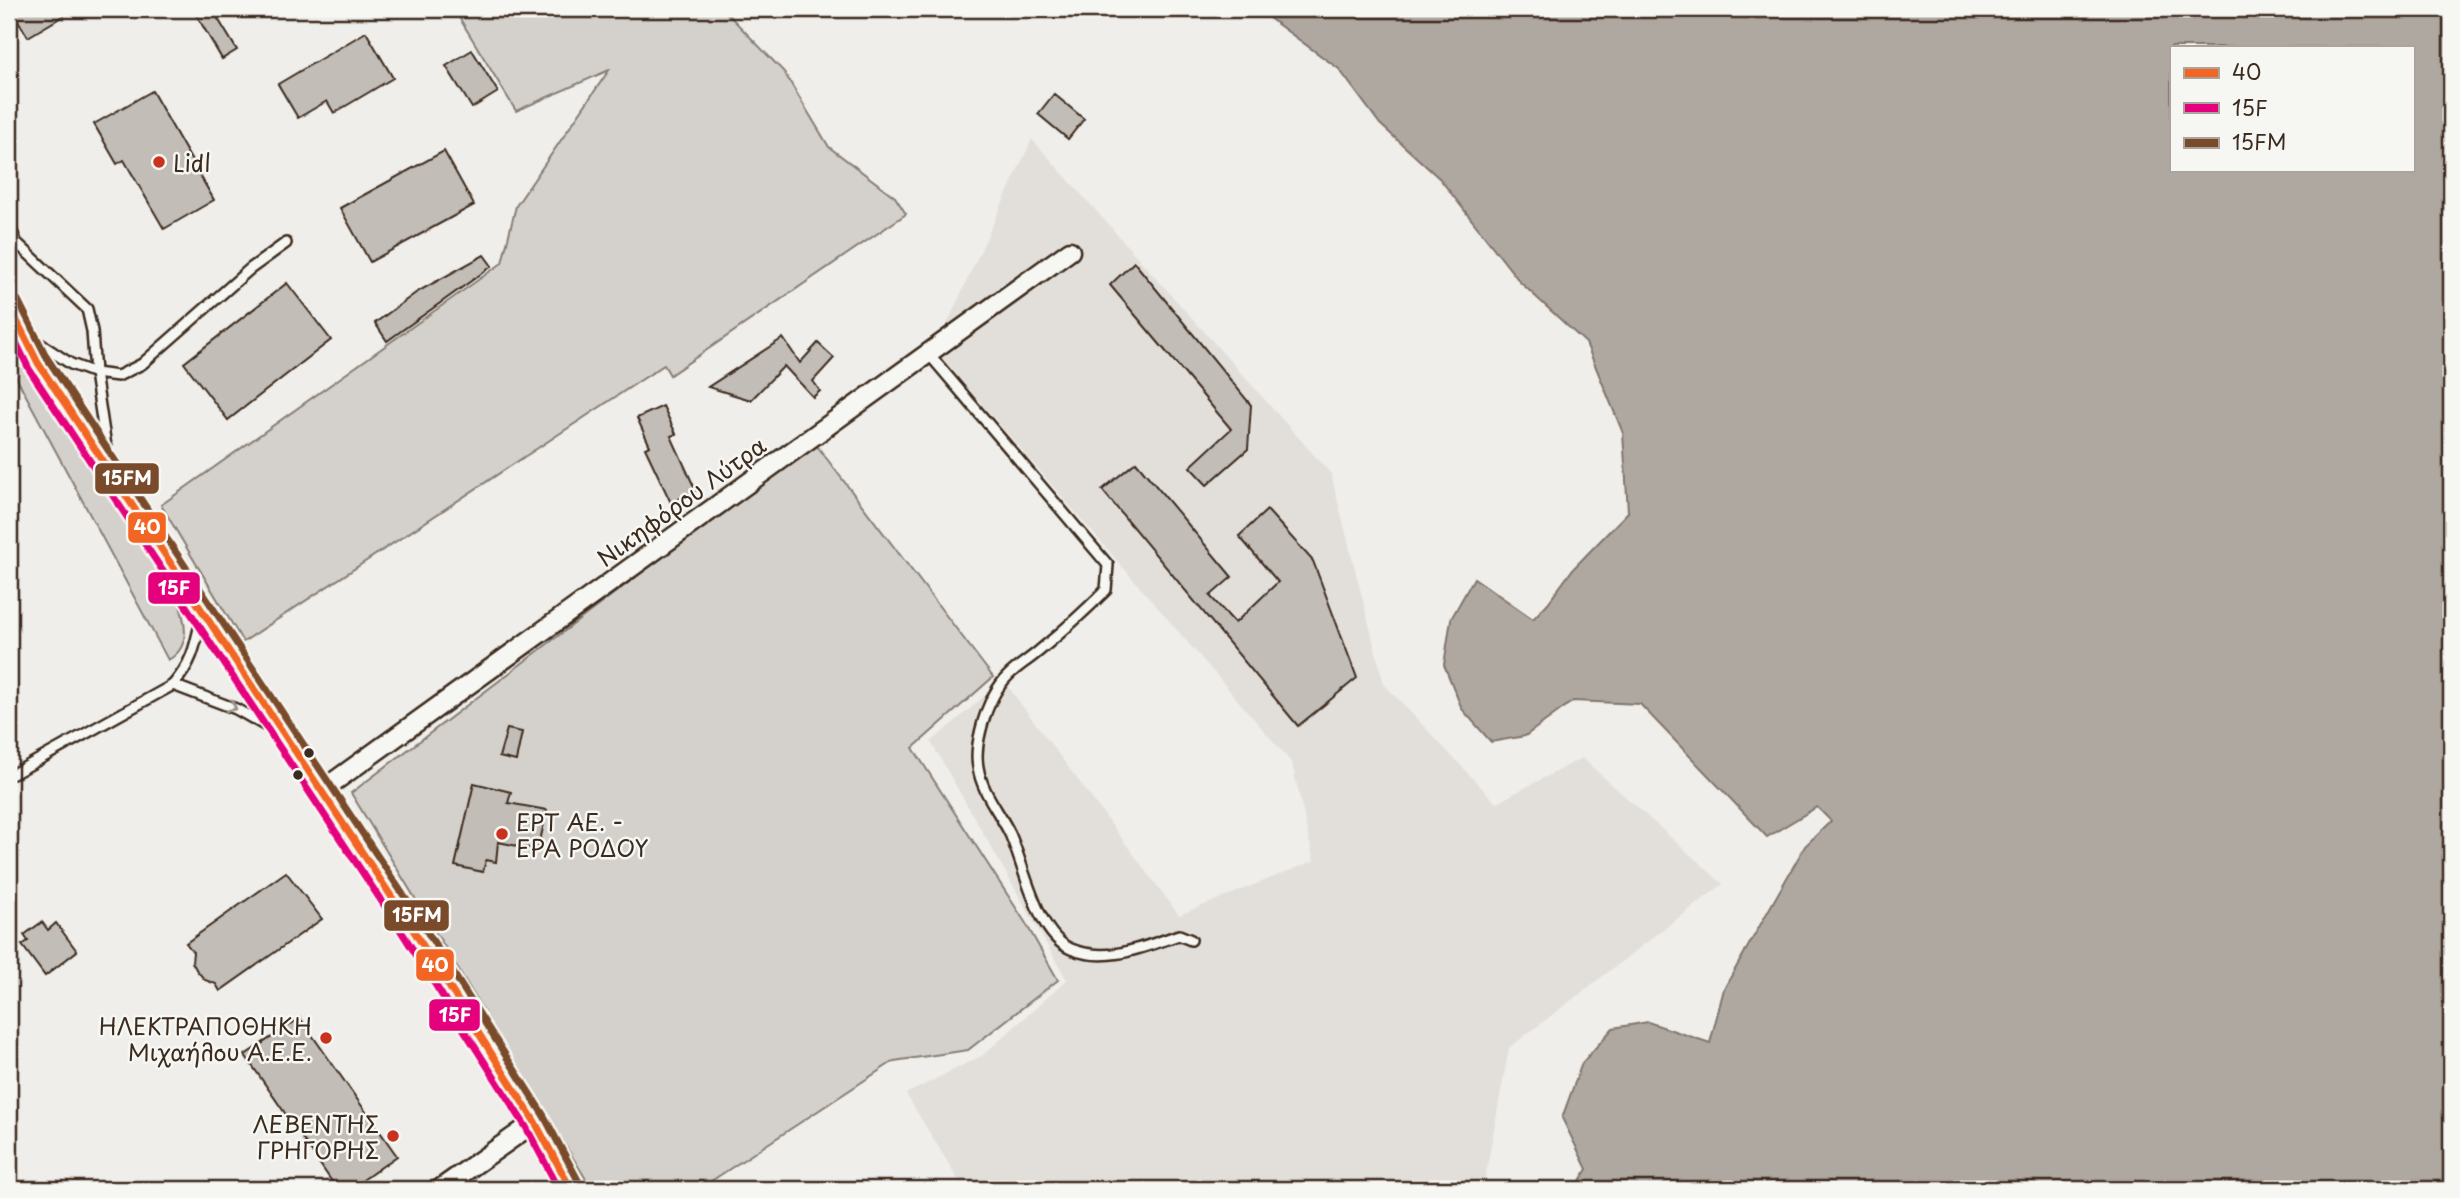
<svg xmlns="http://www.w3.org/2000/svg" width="2460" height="1198" font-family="'Playpen Sans',sans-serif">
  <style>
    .built { fill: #e2dfdb }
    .green { fill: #d4d1cc; stroke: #887e75; stroke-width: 2 }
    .water { fill: #afa8a1; stroke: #81766d; stroke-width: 2; fill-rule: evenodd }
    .building { fill: #c2bdb7; stroke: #3b2a1e; stroke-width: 2 }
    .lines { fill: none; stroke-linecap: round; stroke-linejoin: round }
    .lane-casing { stroke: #3b2a1e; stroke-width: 14 }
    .street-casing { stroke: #3b2a1e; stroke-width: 23 }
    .secondary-casing { stroke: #3b2a1e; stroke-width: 30 }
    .lane { stroke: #f6f6f2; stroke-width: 9 }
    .street { stroke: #f6f6f2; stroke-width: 18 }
    .secondary { stroke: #f6f6f2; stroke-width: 24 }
    .bus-1-casing { stroke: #f6f6f2; stroke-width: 12 }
    .bus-2-casing { stroke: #f6f6f2; stroke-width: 12 }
    .bus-3-casing { stroke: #f6f6f2; stroke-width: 12 }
    .bus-1 { stroke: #f26522; stroke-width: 7 }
    .bus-2 { stroke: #e5007d; stroke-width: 7 }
    .bus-3 { stroke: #7a4b2a; stroke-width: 7 }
    .oneway { stroke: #989088 }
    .poi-dot { fill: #c8321e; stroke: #f6f6f2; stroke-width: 2.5 }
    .bus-dot { fill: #3b2a1e; stroke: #f6f6f2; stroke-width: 2.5 }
    .labels { text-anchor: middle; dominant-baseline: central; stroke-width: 5; stroke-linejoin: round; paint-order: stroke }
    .poi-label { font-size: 23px; fill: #3b2a1e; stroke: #f6f6f2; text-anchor: start }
    .street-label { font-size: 23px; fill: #3b2a1e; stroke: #f6f6f2 }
    .line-badge { stroke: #f6f6f2; stroke-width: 2.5 }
    .badge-label { font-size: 19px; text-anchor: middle; font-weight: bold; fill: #fff }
  </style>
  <rect width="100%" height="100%" fill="#efeeea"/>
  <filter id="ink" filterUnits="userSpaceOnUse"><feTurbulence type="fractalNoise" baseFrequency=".0143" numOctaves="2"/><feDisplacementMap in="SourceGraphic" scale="14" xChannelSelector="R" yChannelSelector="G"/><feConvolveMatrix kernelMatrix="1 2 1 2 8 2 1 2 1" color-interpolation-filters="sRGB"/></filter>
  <g filter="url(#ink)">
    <path class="built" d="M1032 139 1331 474 1384 684 1496 803 1582 758 1723 884 1509 1048 1483 1189H964L906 1094 983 1055 1067 980 931 742 1003 680 1179 915 1314 861 1292 763 935 350Z"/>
    <g class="green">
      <path d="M454 9H723L784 72 829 147 895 197 906 214 670 375 664 365 243 642 161 505 502 263 516 206 609 70 516 111Z"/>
      <path d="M9 339 175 594C185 616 194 646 168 660L9 364Z"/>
      <path d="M814 442 993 677 913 748 1025 922 1058 980 968 1050 894 1061 699 1189H592L351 793Z"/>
    </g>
    <path class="water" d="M1257 9H2451V1189H1575L1587 1169 1562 1118 1582 1063 1613 1028 1648 1022 1710 1043 1724 989 1805 846 1831 821 1817 807 1767 837 1640 704 1573 701 1525 736 1491 742 1462 709 1444 665 1451 619 1474 578 1533 619 1548 603 1573 569 1628 512 1623 433 1586 343 1520 282 1440 179 1380 124 1339 69ZM2171 47H2413V170H2171Z"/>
    <g class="building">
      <path d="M11 9H75L28 37Z"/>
      <path d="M193 9H212L237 50 222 59Z"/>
      <path d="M366 32 393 78 334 113 327 101 298 118 278 84Z"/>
      <path d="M472 50 498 92 472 108 446 66Z"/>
      <path d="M152 91 214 200 164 229 124 160 117 164 94 124Z"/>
      <path d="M1054 94 1084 119 1068 139 1038 114Z"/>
      <path d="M444 151 474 205 370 262 340 208Z"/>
      <path d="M484 255 492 266 387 341 375 323 417 292Z"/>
      <path d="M1134 262 1251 405 1248 449 1207 485 1190 467 1231 429 1110 285Z"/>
      <path d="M287 283 331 340 228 420 184 363Z"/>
      <path d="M783 338 800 363 818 343 834 358 813 381 820 391 813 397 784 366 751 400 708 387Z"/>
      <path d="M663 406 676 434 671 436 696 491 671 503 645 448 650 446 637 418Z"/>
      <path d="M1136 462 1232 577 1210 596 1235 623 1278 582 1239 536 1267 510 1313 561 1357 678 1298 726 1102 490Z"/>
      <path d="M507 729 522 732 516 761 499 757Z"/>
      <path d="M474 783 511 792 508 803 547 810 538 850 498 842 496 862 486 860 483 872 455 866Z"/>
      <path d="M286 872 322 919 220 991 216 984 205 980 197 971 192 962 193 952 186 943Z"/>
      <path d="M42 922 48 930 56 923 77 951 45 976 22 945 28 941 24 935Z"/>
      <path d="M300 1018 397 1156 350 1189H337L245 1055Z"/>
    </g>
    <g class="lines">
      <defs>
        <g id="lane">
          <path d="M9 224 16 242 87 309 92 331 95 373 107 453"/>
          <path d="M36 341 71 364 95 373 118 376 142 364 250 269 286 243"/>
          <path d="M928 353 1108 565 1106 590C1085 611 1062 632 1039 651 1020 667 1007 671 994 695 984 713 974 747 978 767 982 793 999 811 1010 834 1024 865 1037 935 1071 949 1108 964 1145 946 1179 935L1191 940"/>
          <path d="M173 685 236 709 273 730"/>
          <path d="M9 772 13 774 173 685C192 663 195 647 201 619"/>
        </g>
        <g id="street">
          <path d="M321 791 1070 251"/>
          <path d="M440 1189 535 1122"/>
        </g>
        <path id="secondary" d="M9 305 38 363 403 914 535 1122 571 1189"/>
      </defs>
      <use href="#lane" class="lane-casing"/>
      <use href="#street" class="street-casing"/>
      <use href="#secondary" class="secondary-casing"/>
      <use href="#lane" class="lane"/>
      <use href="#street" class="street"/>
      <use href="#secondary" class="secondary"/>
      <defs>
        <path id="bus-1" d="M9 305 38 363 403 914 535 1122 571 1189"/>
        <path id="bus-2" d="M9 328 29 369 394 920 526 1127 559 1189"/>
        <path id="bus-3" d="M18 300 47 358 412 908 544 1116 580 1184"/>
      </defs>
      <use href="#bus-1" class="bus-1-casing"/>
      <use href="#bus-2" class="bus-2-casing"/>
      <use href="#bus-3" class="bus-3-casing"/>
      <use href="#bus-1" class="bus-1"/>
      <use href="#bus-2" class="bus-2"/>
      <use href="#bus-3" class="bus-3"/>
    </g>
    <defs><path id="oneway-chevron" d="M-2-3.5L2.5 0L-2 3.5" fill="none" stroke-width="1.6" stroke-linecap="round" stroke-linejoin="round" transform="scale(1.75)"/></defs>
    <use class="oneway" href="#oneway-chevron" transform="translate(232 707) rotate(26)"/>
  </g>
  <g class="poi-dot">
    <circle cx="159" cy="162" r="7"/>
    <circle cx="502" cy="834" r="7"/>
    <circle cx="326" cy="1038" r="7"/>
    <circle cx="393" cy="1136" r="7"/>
  </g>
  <g class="bus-dot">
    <circle cx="309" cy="753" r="6"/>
    <circle cx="298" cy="775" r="6"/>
  </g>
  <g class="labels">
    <g class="poi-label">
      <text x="173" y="162">Lidl</text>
      <text x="516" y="821">ΕΡΤ ΑΕ. -<tspan x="516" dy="26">ΕΡΑ ΡΟΔΟΥ</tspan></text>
      <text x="312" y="1025" text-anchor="end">ΗΛΕΚΤΡΑΠΟΘΗΚΗ<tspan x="312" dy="26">Μιχαήλου Α.Ε.Ε.</tspan></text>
      <text x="379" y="1123" text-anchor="end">ΛΕΒΕΝΤΗΣ<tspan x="379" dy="26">ΓΡΗΓΟΡΗΣ</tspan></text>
    </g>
    <g class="street-label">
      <text transform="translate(681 501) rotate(-36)">Νικηφόρου Λύτρα</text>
    </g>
  </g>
  <g class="line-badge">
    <rect x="94" y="462" width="66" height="33" rx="7" fill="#7a4b2a"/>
    <rect x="127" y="511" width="40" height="33" rx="7" fill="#f26522"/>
    <rect x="147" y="571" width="54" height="34" rx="7" fill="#e5007d"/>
    <rect x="383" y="899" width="67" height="33" rx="7" fill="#7a4b2a"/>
    <rect x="415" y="948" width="40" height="34" rx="7" fill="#f26522"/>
    <rect x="428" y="998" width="53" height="34" rx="7" fill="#e5007d"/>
  </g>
  <g class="badge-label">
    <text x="127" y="485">15FM</text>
    <text x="147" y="534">40</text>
    <text x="174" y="595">15F</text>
    <text x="417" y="922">15FM</text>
    <text x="435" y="972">40</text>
    <text x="455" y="1022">15F</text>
  </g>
  <rect width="2460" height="1198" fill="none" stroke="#f6f6f2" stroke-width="35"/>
  <rect x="18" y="18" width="2425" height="1163" fill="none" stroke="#3b2a1e" stroke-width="2.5" filter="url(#ink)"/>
  <rect x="2170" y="46" width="245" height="126" fill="#f6f6f2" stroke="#aba49d" stroke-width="2"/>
  <rect x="2184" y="68" width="35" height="10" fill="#f26522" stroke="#aba49d" stroke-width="2"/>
  <text x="2232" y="80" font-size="21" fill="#3b2a1e">40</text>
  <rect x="2184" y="103" width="35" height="10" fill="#e5007d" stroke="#aba49d" stroke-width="2"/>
  <text x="2232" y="116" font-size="21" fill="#3b2a1e">15F</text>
  <rect x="2184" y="138" width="35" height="10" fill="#7a4b2a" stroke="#aba49d" stroke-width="2"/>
  <text x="2232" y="150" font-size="21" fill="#3b2a1e">15FM</text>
</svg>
